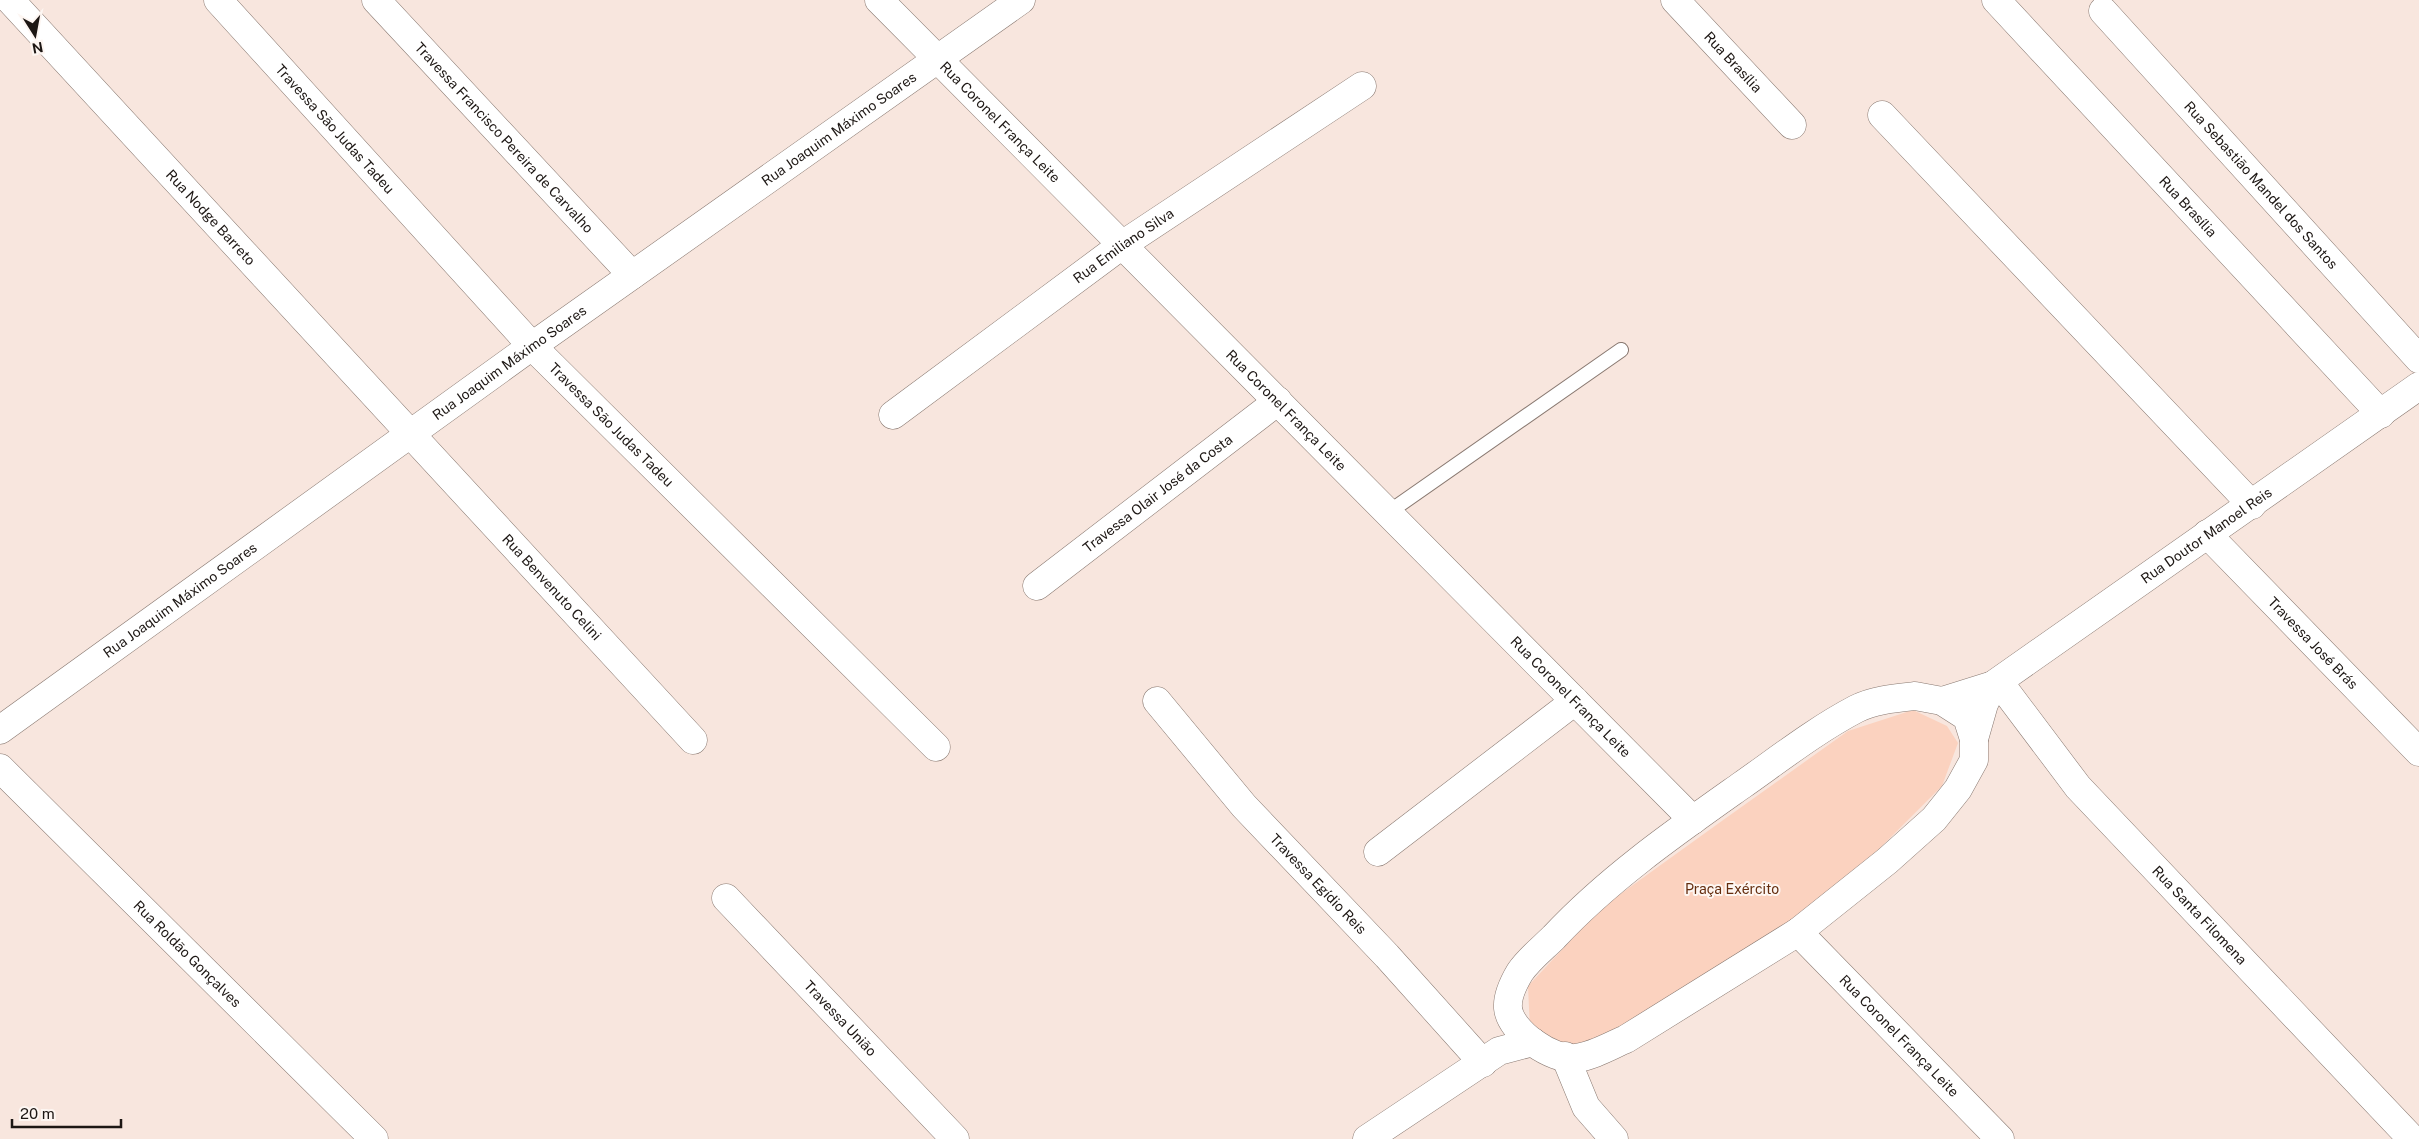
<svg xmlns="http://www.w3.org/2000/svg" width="2419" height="1139" font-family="'Public Sans',sans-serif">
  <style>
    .green { fill: #fbd2bf }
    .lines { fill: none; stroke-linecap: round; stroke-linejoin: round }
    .service-casing { stroke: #897971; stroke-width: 16 }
    .minor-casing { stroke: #897971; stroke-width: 29 }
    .secondary-casing { stroke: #897971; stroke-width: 29 }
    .service { stroke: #fff; stroke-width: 14 }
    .minor { stroke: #fff; stroke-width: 28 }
    .secondary { stroke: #fff; stroke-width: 28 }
    .labels { text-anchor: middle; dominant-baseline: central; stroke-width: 4; stroke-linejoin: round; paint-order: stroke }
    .street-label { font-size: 14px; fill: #1d1714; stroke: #fdf6f2 }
    .park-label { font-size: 14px; fill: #642d0e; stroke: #fdf6f2 }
  </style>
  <rect width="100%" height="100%" fill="#f8e6de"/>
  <path class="green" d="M1913 710 1947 726 1958 743 1942 786 1879 849 1765 941 1582 1050 1530 1030 1528 986 1601 908 1719 823 1848 731Z"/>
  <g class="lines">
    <defs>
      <path id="service" d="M1389 512 1621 350"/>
      <g id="minor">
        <path id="s1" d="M10 0 693 740"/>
        <path id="s2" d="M218 0 532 346 936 747"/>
        <path id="s3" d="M376 0 632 275"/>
        <path id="s4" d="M1675 0 1792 125"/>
        <path id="s5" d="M1996 0 2381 414"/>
        <path id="s6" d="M2103 11 2419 359"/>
        <path d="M1882 115 2252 505"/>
        <path id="s7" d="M893 415 1122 245 1362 86"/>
        <path id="s8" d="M2207 534 2419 752"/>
        <path id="s9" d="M1037 586 1278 401"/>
        <path id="s10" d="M1999 682 2078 787 2412 1139"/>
        <path id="s11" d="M1157 701 1244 806 1387 956 1483 1063"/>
        <path id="s12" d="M1942 701 1993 685 2419 386"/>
        <path id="s13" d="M0 730 532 346 1021 0"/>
        <path d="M1974 739 1984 704 1993 685"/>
        <path id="s14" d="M0 768 374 1139"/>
        <path d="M1378 852 1575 701"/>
        <path id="s15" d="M726 898 955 1139"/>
        <path d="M1565 1056 1586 1107 1614 1139"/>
      </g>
      <g id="secondary">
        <path id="s16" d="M879 0 1693 820"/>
        <path d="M1915 696 1942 701 1967 717 1974 739V760L1958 789 1934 819 1887 861 1798 932 1626 1039C1610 1046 1593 1056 1576 1058 1553 1061 1510 1032 1508 1008 1507 996 1514 982 1520 972 1529 959 1543 948 1554 937 1609 878 1677 831 1742 785 1779 759 1816 730 1856 709 1873 700 1896 698 1915 696Z"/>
        <path id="s17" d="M1798 932 2000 1139"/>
        <path d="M1367 1139 1499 1051 1533 1042"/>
      </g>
    </defs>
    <use href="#service" class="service-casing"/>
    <use href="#minor" class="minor-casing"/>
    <use href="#secondary" class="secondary-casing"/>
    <use href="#service" class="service"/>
    <use href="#minor" class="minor"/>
    <use href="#secondary" class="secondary"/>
  </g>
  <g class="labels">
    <g class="street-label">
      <text stroke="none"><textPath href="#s4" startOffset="85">Rua Brasília</textPath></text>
      <text stroke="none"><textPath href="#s16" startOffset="172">Rua Coronel França Leite</textPath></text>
      <text stroke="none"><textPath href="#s2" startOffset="174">Travessa São Judas Tadeu</textPath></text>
      <text stroke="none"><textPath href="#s13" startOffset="1032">Rua Joaquim Máximo Soares</textPath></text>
      <text stroke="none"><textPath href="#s3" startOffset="188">Travessa Francisco Pereira de Carvalho</textPath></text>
      <text stroke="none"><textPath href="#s6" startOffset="235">Rua Sebastião Mandel dos Santos</textPath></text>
      <text stroke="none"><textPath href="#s5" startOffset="282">Rua Brasília</textPath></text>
      <text stroke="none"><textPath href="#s1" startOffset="296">Rua Nodge Barreto</textPath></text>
      <text stroke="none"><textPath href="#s7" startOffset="286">Rua Emiliano Silva</textPath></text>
      <text stroke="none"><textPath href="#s13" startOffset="628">Rua Joaquim Máximo Soares</textPath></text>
      <text stroke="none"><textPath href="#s16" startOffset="578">Rua Coronel França Leite</textPath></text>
      <text stroke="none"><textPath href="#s2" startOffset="579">Travessa São Judas Tadeu</textPath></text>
      <text stroke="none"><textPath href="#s9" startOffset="152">Travessa Olair José da Costa</textPath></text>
      <text stroke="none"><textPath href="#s12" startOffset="314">Rua Doutor Manoel Reis</textPath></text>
      <text stroke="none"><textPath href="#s1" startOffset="799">Rua Benvenuto Celini</textPath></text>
      <text stroke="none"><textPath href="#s13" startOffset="222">Rua Joaquim Máximo Soares</textPath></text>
      <text stroke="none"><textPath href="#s8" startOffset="152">Travessa José Brás</textPath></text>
      <text stroke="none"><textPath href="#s16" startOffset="982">Rua Coronel França Leite</textPath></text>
      <text stroke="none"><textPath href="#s11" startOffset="244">Travessa Egídio Reis</textPath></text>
      <text stroke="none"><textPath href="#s10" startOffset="308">Rua Santa Filomena</textPath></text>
      <text stroke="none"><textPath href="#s14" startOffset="264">Rua Roldão Gonçalves</textPath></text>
      <text stroke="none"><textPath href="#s15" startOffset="166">Travessa União</textPath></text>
      <text stroke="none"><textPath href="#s17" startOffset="145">Rua Coronel França Leite</textPath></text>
    </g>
    <g class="park-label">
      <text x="1732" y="889">Praça Exército</text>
    </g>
  </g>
  <g transform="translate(35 35) rotate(169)" stroke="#fdf6f2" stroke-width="4" paint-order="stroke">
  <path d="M0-4L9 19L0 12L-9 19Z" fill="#1d1714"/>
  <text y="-8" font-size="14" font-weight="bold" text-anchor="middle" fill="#1d1714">N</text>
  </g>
  <path d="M12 1119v8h109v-8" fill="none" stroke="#1d1714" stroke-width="2.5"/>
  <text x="20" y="1119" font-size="15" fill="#1d1714" stroke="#fdf6f2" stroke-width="4" paint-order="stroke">20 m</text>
</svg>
